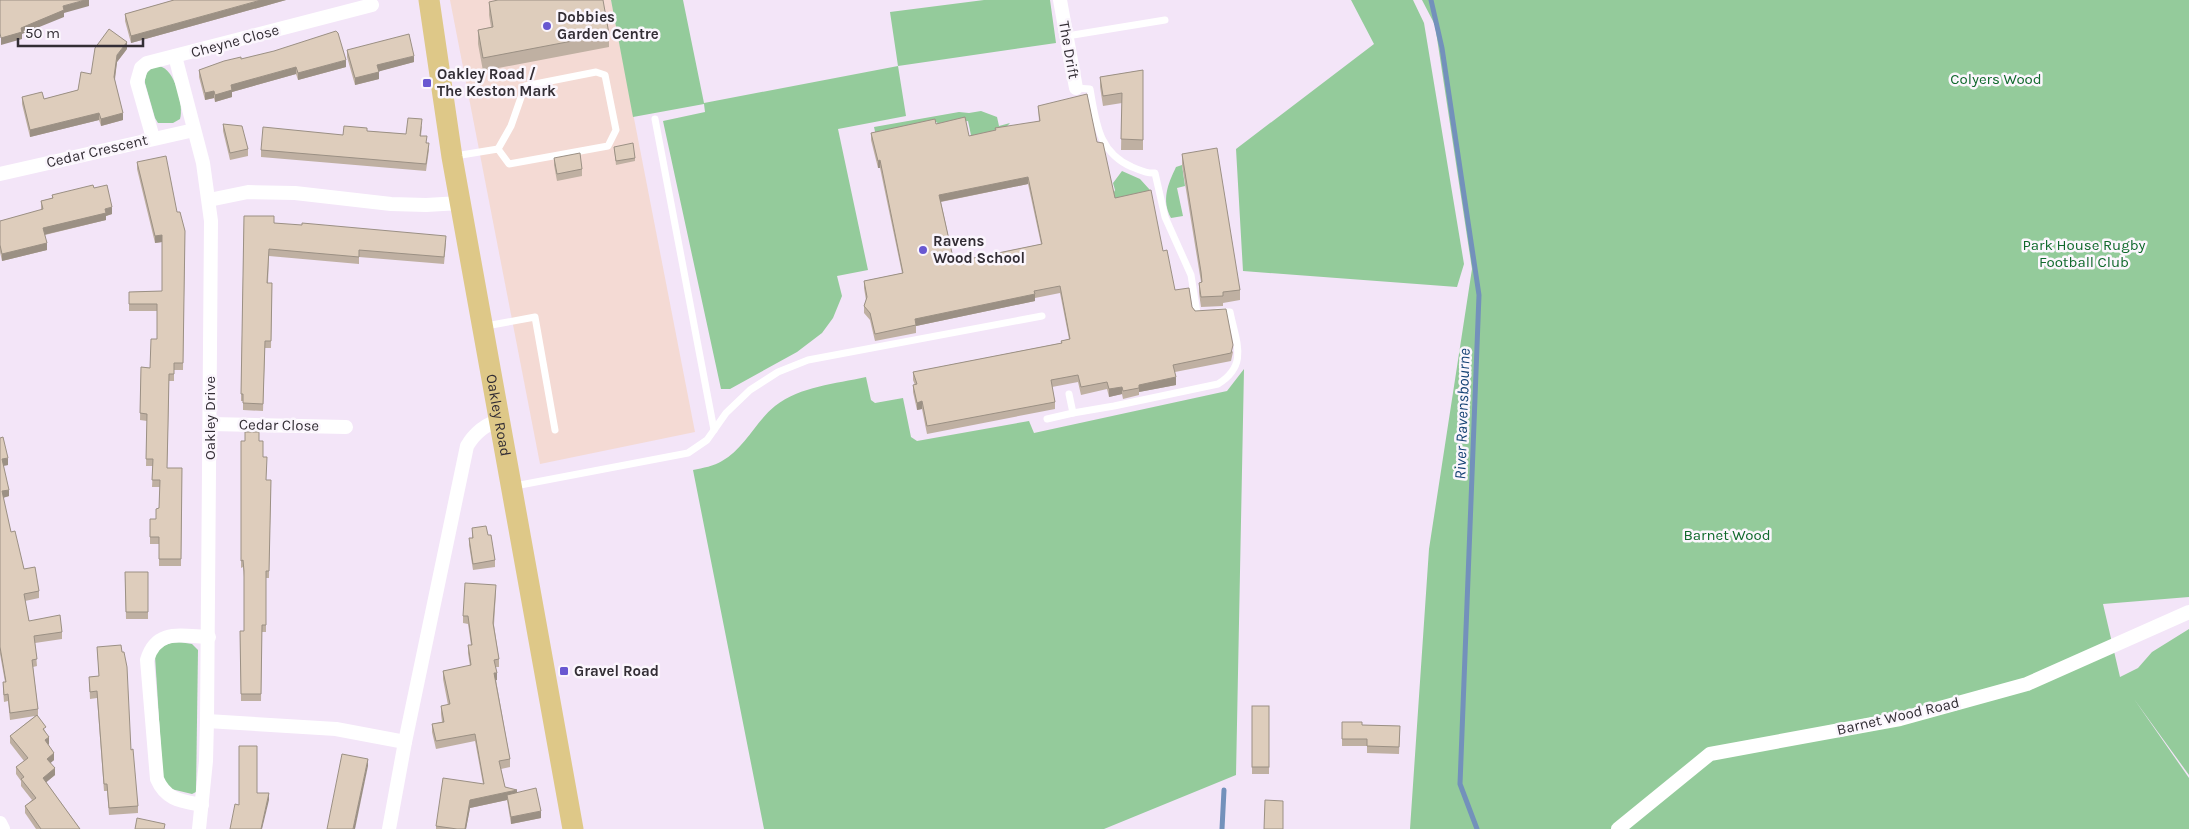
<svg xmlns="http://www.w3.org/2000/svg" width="2189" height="829" font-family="Karla,sans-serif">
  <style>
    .commercial { fill: #f4dad4 }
    .green { fill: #94cb9b }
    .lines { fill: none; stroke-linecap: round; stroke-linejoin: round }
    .stream { stroke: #7391bb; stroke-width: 5 }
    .service { stroke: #fff; stroke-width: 7 }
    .minor { stroke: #fff; stroke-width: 14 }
    .primary { stroke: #dec888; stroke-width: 21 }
    .wall { fill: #bfb0a2; fill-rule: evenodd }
    .shaded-wall { fill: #9b9084 }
    .building { fill: #decdbc; stroke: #9b9084; fill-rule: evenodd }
    .poi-dot { fill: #6958d1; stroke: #fbf6fd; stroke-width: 2 }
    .labels { text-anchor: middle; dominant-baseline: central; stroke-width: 5; stroke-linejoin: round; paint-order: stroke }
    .poi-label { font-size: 15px; font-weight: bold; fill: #332e35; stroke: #fbf6fd; text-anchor: start }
    .street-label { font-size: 15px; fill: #332e35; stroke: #fbf6fd }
    .park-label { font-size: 15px; fill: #0f692b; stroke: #fbf6fd }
    .water-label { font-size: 16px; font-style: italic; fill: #144174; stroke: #fbf6fd }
  </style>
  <rect width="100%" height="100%" fill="#f3e5f8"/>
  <path class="commercial" d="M450 0H611L695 432 540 464Z"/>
  <g class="green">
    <path d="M611 0H683L704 103 898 66 890 12 984 0H1050L1056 43 898 66 906 116 838 129 868 270 837 276 842 296 833 318 822 333 797 352 730 389H721L663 121 705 112 704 104 633 117Z"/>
    <path d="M1351 0H1413L1424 23 1464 264 1457 287 1243 271 1236 149 1374 44Z"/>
    <path d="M1422 0H2189V597L2103 604 2120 677 2138 668 2152 652 2189 629V775L2134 699 2189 778V829H1410L1429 549 1472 269 1435 25Z"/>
    <path d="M159 66C175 69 184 105 180 119L173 123H158L155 118 145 83C144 73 150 68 159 66Z"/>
    <path d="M981 111 997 117 999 126 1010 123 999 135 972 140 968 121 938 126 937 122 876 136 874 127 959 112 969 113Z"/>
    <path d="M1182 165 1185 186 1177 188 1183 216 1171 218C1161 200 1168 184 1176 167Z"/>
    <path d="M1122 171 1140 179 1150 190 1116 205 1113 194 1115 190 1113 183Z"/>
    <path d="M1244 369 1236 775 1104 829H764L693 470C703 468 714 466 722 461 744 449 756 421 775 406 801 386 835 384 866 377L871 400 875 403 903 398 911 437 917 441 1029 421 1034 433 1227 391Z"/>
    <path d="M179 642 192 644 198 650 196 792 192 794 167 788 163 781 155 656C161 645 167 643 179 642Z"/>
  </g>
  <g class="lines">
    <g class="stream">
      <path d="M1431 0 1442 48 1479 295 1460 784 1477 829"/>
      <path d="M1222 829 1224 790"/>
    </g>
    <g class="service">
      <path d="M1067 36 1165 20"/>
      <path d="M596 72 605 75 616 130 608 146 509 164 498 149 511 126 525 86Z"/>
      <path d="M1076 88 1090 89C1096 122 1098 152 1132 167 1140 170 1146 174 1155 173L1165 217 1191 275 1197 313 1201 314"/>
      <path d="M655 119 714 430"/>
      <path d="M455 156 498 149"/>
      <path d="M486 326 535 317 555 430"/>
      <path d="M1069 394 1073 413 1114 406 1218 384C1249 365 1236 342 1230 312H1217"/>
      <path d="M1047 419 1073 413"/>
      <path d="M515 486 688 453 707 440 726 413 750 390 778 372 808 360 1042 316"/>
    </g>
    <g class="minor">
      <path d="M1060 0 1076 88"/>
      <path d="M175 56 203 163 211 221 207 721 206 761 199 829"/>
      <path d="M153 138 137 82 141 68 147 63 372 5"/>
      <path d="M0 174 194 130"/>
      <path d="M209 200 248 192 295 193 391 204 426 205 460 203"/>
      <path d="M211 424 346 427"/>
      <path d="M207 721 336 729 405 742"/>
      <path d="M202 805C181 801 166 800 157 779L147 660C156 628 182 636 209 637"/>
      <path d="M0 823 3 829"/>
      <path d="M389 829 405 742 467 446C474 434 486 423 500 421"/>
      <path d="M1618 829 1710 754 1900 719 2027 684 2189 612"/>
    </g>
    <path class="primary" id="s1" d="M429 0 452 157 573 829"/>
  </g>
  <g class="wall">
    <path d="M174 0H286L131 43 125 21V14Z"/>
    <path d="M489 2 609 34V47L483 71 478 44V30L491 27 489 15Z"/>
    <path d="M127 49 117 62 115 80 123 120 101 126 99 120 30 137 22 104V97L44 99 78 90 91 74Z"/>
    <path d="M347 50 414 62 379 71V79L355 85 347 57Z"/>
    <path d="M241 59 346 67 298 80 296 74 232 92V97L215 102 214 98 205 100 199 77V70Z"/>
    <path d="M1143 70V150H1121L1122 103 1103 106 1100 87V77Z"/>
    <path d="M1038 106 1097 142 1115 198 1163 251 1175 290 1192 307 1233 352 1231 361 1175 372 1176 385 1139 392V395L1123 399 1122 394 1109 397 1107 389 1081 395 1078 382 1052 387 1055 402V409L927 434 922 409 917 410 913 392V385H915L913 380V372L1061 343V341L1069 339 1060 293 1035 298V301L916 326V333L875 341 870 320 864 313V306L866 300 864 288V281L902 273 880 168H878L871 140V133L936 124 969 136 1039 121ZM1028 184 1041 244 954 262 941 202Z"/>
    <path d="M223 124 248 149V156L230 160 223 131Z"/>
    <path d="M422 126 421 136 427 143 429 150 426 171 261 157V150L367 131 406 134Z"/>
    <path d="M614 147 635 158V161L616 165Z"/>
    <path d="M1182 154 1240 290V300L1223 303V306L1201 307 1199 293V283L1201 282 1182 165Z"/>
    <path d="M554 158 582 169V176L557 181 554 165Z"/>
    <path d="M137 162 177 212 185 231 183 370H174V381H169L168 432 167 468H182L181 566H159V544H150V519H156L159 508 160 487H152L153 466H146L147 421 140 420 141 367 150 368 157 339V311H129V292L162 291V242L155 243 137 169Z"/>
    <path d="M94 188 112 214 106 216V220L45 235 47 250 2 261 0 252V221L41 210V201L52 198V195Z"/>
    <path d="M244 216 274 223 446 243 444 264 359 257V264L269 256 268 283H272L271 348H265L263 411 243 410V401H241V394Z"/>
    <path d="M0 438 8 465 3 466 9 496 3 498 11 532 24 569 39 591V598L25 601 29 621 62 632V639L35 643 37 666 33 667 38 709V716L46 733 49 744 48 745 54 760 50 763 55 775 46 782 80 829H36L25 813V806L32 800 21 786V781L16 774V767L24 761 10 743V736L35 716 10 720 8 701 4 702 3 689V682H5L0 654Z"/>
    <path d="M241 441H259L263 457 266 480H271L269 578H266V632H262L261 701H241L240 631H244V577L243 567 241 568Z"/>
    <path d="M472 528 488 535 495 560V567L473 570 469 545V538H472Z"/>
    <path d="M125 572H148V619H126Z"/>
    <path d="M496 592 494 625 499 659V667H496L497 680H496L510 759V767L501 769 505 787 517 793 541 818 511 824 507 800 470 808 466 829H436V826L483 784 475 741 436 749 432 732V724L442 722 441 714V706L448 705 443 679V671L470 666 468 653V645H471L468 624 463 623V616Z"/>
    <path d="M97 647 131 750 138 806V813L109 815 107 791H104L97 698 90 699 89 677 99 676Z"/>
    <rect x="1252" y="706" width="17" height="68"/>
    <path d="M1342 722 1362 725 1400 726 1399 754 1367 753V746H1342Z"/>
  </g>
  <g class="shaded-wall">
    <path d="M85 0H89V6L64 13V17L22 34V39L1 45V38L63 6Z"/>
    <path d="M261 0H286L131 43V36Z"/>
    <path d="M127 42V49L117 62 114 84V77L117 55Z"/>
    <path d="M414 56V62L377 72V65Z"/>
    <path d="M346 60V67L298 80V73Z"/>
    <path d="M296 67V74L232 92V97L215 102V95L231 85Z"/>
    <path d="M379 72V79L355 85V78Z"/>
    <path d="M214 91V98L205 100V93Z"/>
    <path d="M99 113V120L30 137V130Z"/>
    <path d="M123 113V120L101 126V119Z"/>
    <path d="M880 160V168H878V161Z"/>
    <path d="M1028 177V184L939 202V195Z"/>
    <path d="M112 207V214L106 216V220L43 235V228Z"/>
    <path d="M162 235V242L155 243V236Z"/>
    <path d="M47 243V250L2 261V254Z"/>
    <path d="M1035 294V301L916 326 915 319Z"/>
    <path d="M1176 377V385L1139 392V385Z"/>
    <path d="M1122 387V394L1109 397V389Z"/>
    <path d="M922 401V409L917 410V403Z"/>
    <path d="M8 458V465L2 466V459Z"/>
    <path d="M9 490V496L2 498V491Z"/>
    <path d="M494 673H497V680L494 681Z"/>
    <path d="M49 737V744L45 747V740Z"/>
    <path d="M54 753V760L47 766V759Z"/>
    <path d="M368 759V766L355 829H353Z"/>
    <path d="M55 768V775L43 785V778Z"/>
    <path d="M517 790V798L507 795V800L470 808 466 829H465L470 800Z"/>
    <path d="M269 793V800L262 829H261Z"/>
    <path d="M541 811V818L511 824V817Z"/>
  </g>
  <g class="building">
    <path d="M0 0H85L63 6 64 10 21 28 22 32 1 38 0 33Z"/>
    <path d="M174 0H261L131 36 125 14Z"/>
    <path d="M498 0H603L609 34 483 58 478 30 493 27 489 2Z"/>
    <path d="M109 29 127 42 117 55 114 77 123 113 101 119 99 113 30 130 22 97 42 92 44 99 78 90 81 72 91 74 95 48Z"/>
    <path d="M336 31 338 33 346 60 298 73 296 67 231 85 232 90 215 95 214 91 205 93 199 70 224 61 241 57V59L274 51Z"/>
    <path d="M409 34 414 56 377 65 379 72 355 78 347 50Z"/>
    <path d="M1143 70V140L1121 139 1122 93 1103 96 1100 77Z"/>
    <path d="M1087 94 1097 142 1103 143 1115 198 1151 190 1163 251 1167 250 1175 290 1189 288 1192 307 1195 311 1226 309 1233 345 1231 353 1173 365 1176 377 1139 385V388L1123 391 1122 387 1109 389 1107 382 1081 387 1078 375 1051 380 1055 402 927 426 922 401 917 403 913 385 917 384 913 372 1062 343 1061 341 1070 339 1060 286 1034 291 1035 294 915 319 916 325 875 334 870 313 864 306 867 297 864 281 903 273 880 160 878 161 871 133 935 119 936 124 965 117 969 136 996 130 995 128 1040 121 1038 106ZM1028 177 1042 244 954 262 939 195Z"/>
    <path d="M408 118 422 119 420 136H427L426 143H429L426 164 261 150 263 127 343 135 344 126 367 128V131L406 134Z"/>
    <path d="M223 124 242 126 248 149 230 153Z"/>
    <path d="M633 143 635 158 616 161 614 147Z"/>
    <path d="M1217 148 1240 290 1223 292V296L1201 297 1199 283 1202 282 1201 272 1182 154Z"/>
    <path d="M580 153 582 169 557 174 554 158Z"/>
    <path d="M166 156 177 212H180L185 231 183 363H174V374H169L168 425 167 468H182L181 559H159V537H150V519H156V509L159 508 160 480H152L153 459H146L147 414 140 413 141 367 150 368 151 339H157V304H129V292L162 291V235L155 236 137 162Z"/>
    <path d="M93 185 94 188 107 185 112 207 105 209 106 213 43 228 47 243 2 254 0 245V221L43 209 41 201 53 198 52 195Z"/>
    <path d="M244 216H274V223L302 225V223L446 236 444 257 359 250V257L269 249 267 283H272L271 341H265L263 404 243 403V394H241Z"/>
    <path d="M245 432H259V441H263V457H267L266 480H271L269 571H266V625H262L261 694H241L240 631H244V571L243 560 241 561V441H245Z"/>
    <path d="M3 437 8 458 2 459 9 490 2 491 11 532 15 531 24 569 35 567 39 591 24 594 29 621 60 615 62 632 34 636 37 659 32 660 38 709 10 713 8 694 4 695 3 682H6L0 647V438Z"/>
    <path d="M486 526 488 535H491L495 560 473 564 469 538H473L472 528Z"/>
    <path d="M125 572H148V612H126Z"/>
    <path d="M465 583 496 585 493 623 499 659 494 660 497 673H494L510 759 499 761 505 787 517 790 470 800 465 829H457L436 826 443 778 484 784 475 734 436 741 432 724 444 722 441 706 450 704 443 671 471 665 468 645H472L468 616H463Z"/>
    <path d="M121 645 122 652H124L127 667 131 750 133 749 138 806 109 808 107 784H104L97 691 90 692 89 677 99 676 97 647Z"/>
    <rect x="1252" y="706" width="17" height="61"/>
    <path d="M37 715 46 727 43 729 49 737 45 740 54 753 47 759 55 768 43 778 80 829H41L25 806 36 798 21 779 24 777 16 767 28 758 10 736Z"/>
    <path d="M1342 722H1362V725L1400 726 1399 747 1367 746V739H1342Z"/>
    <path d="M239 746H257V793H269L261 829H230L235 804 239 805Z"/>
    <path d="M342 754 368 759 353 829H327Z"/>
    <path d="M536 788 541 811 511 817 507 795Z"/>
    <path d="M1265 800 1283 801V829H1264Z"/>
    <path d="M137 818 165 824 164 829H135Z"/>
  </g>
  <g class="poi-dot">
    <circle cx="547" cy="26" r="5"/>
    <rect x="422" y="78" width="10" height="10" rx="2.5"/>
    <circle cx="923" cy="250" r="5"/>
    <rect x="559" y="666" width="10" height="10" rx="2.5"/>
  </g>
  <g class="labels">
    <g class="poi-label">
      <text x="557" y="17">Dobbies<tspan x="557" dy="17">Garden Centre</tspan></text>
      <text x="437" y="74">Oakley Road /<tspan x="437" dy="17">The Keston Mark</tspan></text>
      <text x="933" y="241">Ravens<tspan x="933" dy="17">Wood School</tspan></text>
      <text x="574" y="671">Gravel Road</text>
    </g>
    <g class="street-label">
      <text transform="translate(235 41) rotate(-15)">Cheyne Close</text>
      <text transform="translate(1069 50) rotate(80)">The Drift</text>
      <text transform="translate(97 151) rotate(-13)">Cedar Crescent</text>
      <text stroke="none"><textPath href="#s1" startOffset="421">Oakley Road</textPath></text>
      <text transform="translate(210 418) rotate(-90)">Oakley Drive</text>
      <text transform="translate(279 425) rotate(1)">Cedar Close</text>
      <text transform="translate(1898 716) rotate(-13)">Barnet Wood Road</text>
    </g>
    <g class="park-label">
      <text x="1996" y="79">Colyers Wood</text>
      <text x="2084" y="245">Park House Rugby<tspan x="2084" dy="17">Football Club</tspan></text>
      <text x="1727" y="535">Barnet Wood</text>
    </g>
    <g class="water-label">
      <text transform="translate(1462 414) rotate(-88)">River Ravensbourne</text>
    </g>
  </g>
  <path d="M18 38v8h125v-8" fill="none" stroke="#332e35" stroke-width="2.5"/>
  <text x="25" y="38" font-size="15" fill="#332e35" stroke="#fbf6fd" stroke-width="4" paint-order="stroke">50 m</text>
</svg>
